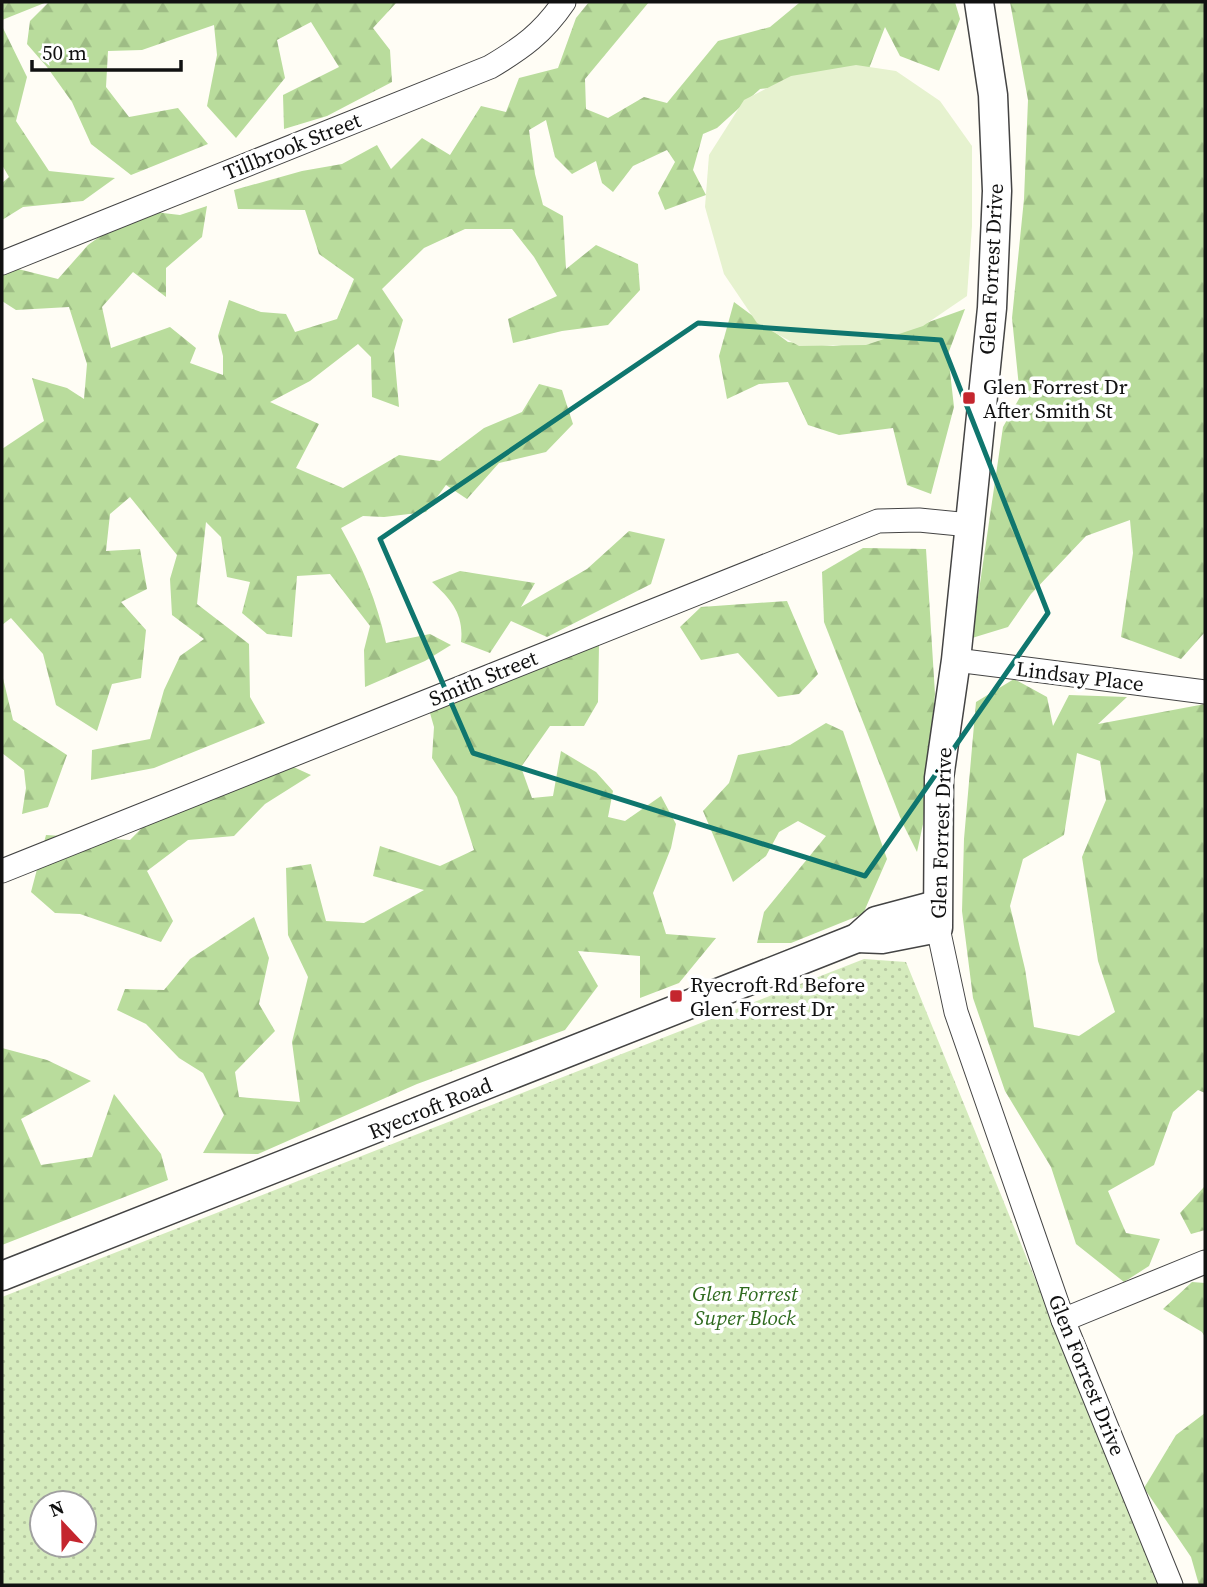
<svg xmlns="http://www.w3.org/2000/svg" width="1207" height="1587" font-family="'Source Serif 4',serif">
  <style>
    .forest { fill: url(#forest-firs); fill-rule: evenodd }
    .park { fill: url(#park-dots); fill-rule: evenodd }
    .pitch { fill: #e6f2cf }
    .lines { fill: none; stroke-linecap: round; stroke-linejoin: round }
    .minor-casing { stroke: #444; stroke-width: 25 }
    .tertiary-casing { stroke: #444; stroke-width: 31 }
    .minor { stroke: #fff; stroke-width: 23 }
    .tertiary { stroke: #fff; stroke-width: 28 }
    .marked { fill: none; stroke: #0f766e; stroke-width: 5; stroke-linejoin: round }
    .poi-dot { fill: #c4262e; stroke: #fff; stroke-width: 2.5 }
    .labels { text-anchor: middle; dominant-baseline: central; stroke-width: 7; stroke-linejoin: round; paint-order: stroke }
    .street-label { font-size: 21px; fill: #111; stroke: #fff }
    .poi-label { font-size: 21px; fill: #111; stroke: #fff; text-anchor: start }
    .park-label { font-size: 21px; font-style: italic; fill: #2f6b1f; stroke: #fff }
  </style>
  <defs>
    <pattern id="forest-firs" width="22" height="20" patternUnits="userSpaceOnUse" patternTransform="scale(1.75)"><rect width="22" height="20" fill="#b9dc9c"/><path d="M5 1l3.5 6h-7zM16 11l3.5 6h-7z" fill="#9ebc85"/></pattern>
    <pattern id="park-dots" width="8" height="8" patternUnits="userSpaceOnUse" patternTransform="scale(1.75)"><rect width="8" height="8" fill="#d5ebbd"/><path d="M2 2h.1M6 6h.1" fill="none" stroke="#b6c8a1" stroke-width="1.8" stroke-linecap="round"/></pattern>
  </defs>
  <rect width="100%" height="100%" fill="#fffdf5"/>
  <g class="forest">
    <path d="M2 2H47L2 20Z"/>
    <path d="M49 2H397L373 28 390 50 392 82 327 116 284 129 283 95 339 67 311 22 277 40 285 78 236 138 207 106 217 55 214 25 142 50 108 51 106 87 129 117 178 108 208 144 131 175 91 144 72 102 47 67 27 44 30 21Z"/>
    <path d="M589 2H649L585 79 586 109 608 118 644 97 667 103 718 41 770 27 799 3 796 2H955L960 19 939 71 900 56 885 27 865 79 760 89 717 128 703 134 693 170 706 195 665 210 658 193 675 162 667 150 633 166 613 192 602 183 596 161 572 174 555 157 546 120 529 130 535 174 543 205 563 216 566 269 596 245 638 264 640 290 608 325 562 331 513 343 508 319 557 296 534 257 512 229H465L424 248 382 289 403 320 394 351 399 407 372 397 371 357 358 344 310 381 270 402 319 424 296 468 343 488 399 455 440 461 484 428 522 412 539 384 562 390 573 424 546 452 499 463 467 499 446 485 426 512 384 517 363 516 341 528C362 565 377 602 386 643L430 634 451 645 425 661 365 687 364 650 370 626 330 574 297 576 292 637 267 634 242 613 250 582 227 577 221 537 206 522 197 604 249 644 250 697 265 723 154 768 91 780 92 750 150 739 164 690 180 656 204 639 172 615 170 579 177 555 130 497 110 514 106 551 140 549 147 589 121 602 146 630 141 678 112 684 97 731 56 705 43 654 11 618 2 625V449L44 421 32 378 67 388 84 399 87 364 69 307 16 310 2 301V275L14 268 58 279 88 245 137 210 180 215 207 206 202 237 166 268V297L133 272 102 307 111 348 170 327 196 348 190 363 223 375V356L218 336 229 300 261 312 286 314 295 332 337 319 354 279 319 254 305 210 238 209 234 190 302 171 342 164 377 145 391 169 422 138 450 155 481 106 506 112 519 78 558 68 576 18Z"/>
    <path d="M1010 2H1205V632L1181 659 1121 637 1133 553 1130 520 1086 536 1031 594 1008 627 972 638 1003 427 1020 397 1012 318 1024 199 1028 100Z"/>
    <path d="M2 26 27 77 16 121 49 171 115 178 83 201 23 207 2 220V183L9 177 2 165Z"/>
    <path d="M734 302 788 342 833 346 876 341 965 309 948 354 954 407 931 494 907 485 893 428 839 435 808 425 788 382 759 384 727 399 719 356Z"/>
    <path d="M629 531 665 539 651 584 547 637 511 621 490 653 461 642C464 615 452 600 432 582L460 571 535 583 521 607 587 569Z"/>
    <path d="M863 548 926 549 935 694 923 824 917 852 902 822 824 622 822 572Z"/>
    <path d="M787 601 818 674 799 694 778 697 738 653 701 660 680 627 701 607Z"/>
    <path d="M599 645 598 702 584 726H550L521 767 532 798 553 796 561 751 596 772 613 791 608 817 625 821 661 796 676 824 671 848 653 893 666 934 716 938 679 983 640 998V956L578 951 598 986 565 1030 417 1084 258 1154 203 1153 224 1115 203 1073 179 1058 146 1024 117 1010 125 989 164 990 190 959 254 917 269 958 259 1004 275 1031 235 1072 239 1097 300 1102 292 1042 308 977 288 935 286 868 311 864 326 921 364 923 424 890 373 876 380 846 440 866 474 850 457 797 432 758 434 727 428 706Z"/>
    <path d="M2 674 13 720 67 755 48 807 22 814 26 788 24 770 2 753Z"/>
    <path d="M1014 679 1047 697 1053 726 1069 695 1127 697 1098 724 1205 704V1093L1198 1090 1173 1112 1154 1165 1108 1191 1126 1233 1160 1239 1149 1266 1124 1282 1076 1244 1051 1167 1005 1091 973 998 962 911 964 839 976 702ZM1077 753 1100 761 1106 800 1082 857 1098 961 1115 1012 1079 1036 1034 1027 1025 969 1010 906 1023 859 1064 835Z"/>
    <path d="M826 723 843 731 887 859 863 914 791 943H757L764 912 826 836 798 821 779 832 766 856 733 882 703 811 729 783 738 755 790 745Z"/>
    <path d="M276 759 311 775 265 804 234 836 188 840 147 871 173 921 161 942 80 914 55 913 31 892 46 835 130 840 181 788Z"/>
    <path d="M2 1048 47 1060 91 1081 21 1119 41 1165 92 1157 114 1094 161 1154 168 1180 2 1245Z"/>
    <path d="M1205 1182V1230L1191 1234 1180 1213 1204 1187Z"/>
    <path d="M1192 1282 1205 1283V1337L1202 1332 1163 1309Z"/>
    <path d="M1205 1413V1585H1199L1191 1557 1144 1488 1176 1435Z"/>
  </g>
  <path class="park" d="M864 959 906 962 1160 1585H2V1297ZM42 1503H84V1545H42Z"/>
  <path class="pitch" d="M856 65 896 71 940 101 972 146V226L967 296 923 326 866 345 799 346 757 323 724 274 705 207 709 155 744 100 791 76Z"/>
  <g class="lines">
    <defs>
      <g id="minor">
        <path d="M2 263 490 67C522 48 543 33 564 2"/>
        <path d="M956 660 1205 692"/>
        <path d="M2 871 878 521 919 520 970 525"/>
        <path d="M938 928 956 1012 1063 1320 1171 1585"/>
        <path d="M1063 1320 1205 1262"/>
      </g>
      <g id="tertiary">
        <path d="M857 938 882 939 938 928 939 778 956 660 992 308 997 191 993 95 979 2"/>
        <path d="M2 1276 857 938 876 921 936 905"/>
      </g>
    </defs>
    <use href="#minor" class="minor-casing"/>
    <use href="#tertiary" class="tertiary-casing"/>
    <use href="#minor" class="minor"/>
    <use href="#tertiary" class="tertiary"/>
  </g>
  <path class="marked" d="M698 323 941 340 1048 613 865 876 473 753 380 539Z"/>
  <g class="poi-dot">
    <rect x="962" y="391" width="14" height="14" rx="3.5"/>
    <rect x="669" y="989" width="14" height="14" rx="3.5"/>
  </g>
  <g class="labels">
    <g class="street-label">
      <text transform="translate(292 146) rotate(-22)">Tillbrook Street</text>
      <text transform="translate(991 269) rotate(-87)">Glen Forrest Drive</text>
      <text transform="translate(1080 676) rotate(7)">Lindsay Place</text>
      <text transform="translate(483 678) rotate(-22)">Smith Street</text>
      <text transform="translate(941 833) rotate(-88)">Glen Forrest Drive</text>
      <text transform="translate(430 1108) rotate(-22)">Ryecroft Road</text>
      <text transform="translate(1087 1375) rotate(68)">Glen Forrest Drive</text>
    </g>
    <g class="poi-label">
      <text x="983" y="386">Glen Forrest Dr<tspan x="983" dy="24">After Smith St</tspan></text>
      <text x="690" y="984">Ryecroft Rd Before<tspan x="690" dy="24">Glen Forrest Dr</tspan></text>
    </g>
    <g class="park-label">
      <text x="745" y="1293">Glen Forrest<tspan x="745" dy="24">Super Block</tspan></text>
    </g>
  </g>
  <rect width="1207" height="1587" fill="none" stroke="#111111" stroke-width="7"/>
  <g transform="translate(63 1524) rotate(338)"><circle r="33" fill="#ffffff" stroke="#a0a0a0" stroke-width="2"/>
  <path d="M0-5L12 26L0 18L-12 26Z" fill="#c4262e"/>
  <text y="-10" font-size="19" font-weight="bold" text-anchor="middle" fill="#111111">N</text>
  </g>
  <path d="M32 60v10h149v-10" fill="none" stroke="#111111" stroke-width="3.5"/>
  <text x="42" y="60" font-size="21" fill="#111111" stroke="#ffffff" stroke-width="5" paint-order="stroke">50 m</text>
</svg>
